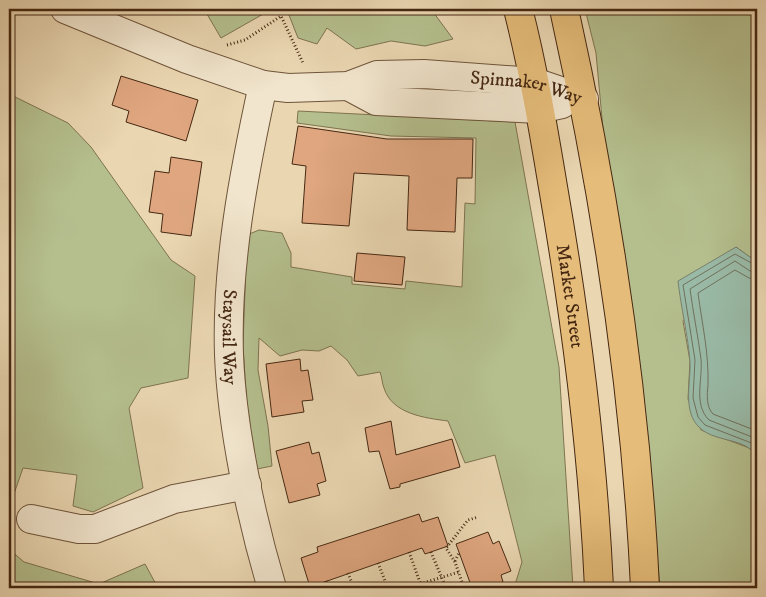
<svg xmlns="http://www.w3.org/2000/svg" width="766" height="597" font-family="'IM FELL DW Pica',serif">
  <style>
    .green { fill: #b5bf8e; stroke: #7e7450 }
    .water { fill: #99baa7; stroke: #78806b }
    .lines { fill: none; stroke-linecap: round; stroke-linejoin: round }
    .shore { stroke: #70715c; stroke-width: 1 }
    .building { fill: #dfa67f; stroke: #462812 }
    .minor-casing { stroke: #6f543a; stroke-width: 30 }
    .major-casing { stroke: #462812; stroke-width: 30 }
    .path { stroke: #462812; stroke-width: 3; stroke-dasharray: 1 2.5; stroke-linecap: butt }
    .minor { stroke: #f1e5cd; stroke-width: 28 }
    .major { stroke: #e5bc79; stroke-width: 28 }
    .labels { text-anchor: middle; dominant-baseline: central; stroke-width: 4; stroke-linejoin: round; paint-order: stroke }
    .street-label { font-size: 19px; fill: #462812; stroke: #f1e5cd }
  </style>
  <rect width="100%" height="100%" fill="#ead7b2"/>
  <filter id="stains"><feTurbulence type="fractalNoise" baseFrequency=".004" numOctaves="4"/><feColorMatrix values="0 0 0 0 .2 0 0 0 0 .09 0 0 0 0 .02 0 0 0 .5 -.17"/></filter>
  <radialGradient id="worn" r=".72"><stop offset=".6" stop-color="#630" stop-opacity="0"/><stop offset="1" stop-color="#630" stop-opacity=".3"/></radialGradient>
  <g class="green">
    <path d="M204 9H272L221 38Z"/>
    <path d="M290 9H431L453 39 425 46 391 41 356 49 327 28 317 44 298 38 287 10Z"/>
    <path d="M585 9H757V262L736 247 683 321 690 361 688 399 701 430 752 449 757 457V588H660L643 399 604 140 596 53Z"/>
    <path d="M9 94 68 123 91 147 171 260 195 276 188 378 141 388 129 408 143 488 93 512 73 506 77 475 23 468 9 508Z"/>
    <path d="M298 111 515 122 559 367 573 588H514L522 562 495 455 465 463 448 421C425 418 392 414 384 388 382 383 382 377 380 372L358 376 347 360 331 346 319 351 302 350 280 356 259 338 258 370 268 426 272 466 257 469 247 410 243 345 247 235 259 230 282 233 291 253V267L352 277V284L405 289 406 281 462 287 465 203 475 204 476 138 391 136 297 123Z"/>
    <path d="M9 549 24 562 99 584 145 564 158 588H9Z"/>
  </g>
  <path class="water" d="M736 247 757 262V457C746 437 716 443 700 428 682 412 691 383 690 362 688 335 681 308 678 281Z"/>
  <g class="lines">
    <g class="shore">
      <path d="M757 266 735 254 683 285 695 360 693 398 698 417 705 425 754 444 757 447"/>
      <path d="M757 272 750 271 735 261 690 289C693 312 698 336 701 359 703 379 693 404 709 420L757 439"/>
      <path d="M757 279 749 278 735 270 698 293C702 324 709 353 708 385 707 394 706 407 713 414L757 431"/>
    </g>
  </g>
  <g class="building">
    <path d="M121 76 198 100 186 141 126 122 129 111 112 105Z"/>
    <path d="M298 126 387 139H473L472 178H457L455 232 407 230 409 176 354 173 349 226 302 223 306 166 292 164Z"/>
    <path d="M171 157 202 162 191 236 161 232 163 214 149 212 155 171 169 173Z"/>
    <path d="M357 253 405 257 402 285 354 281Z"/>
    <path d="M300 359 301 371 308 370 313 400 302 401 304 412 272 417 266 364Z"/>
    <path d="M391 421 396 455 452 439 460 467 400 484V487L390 489 379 451 369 452 365 428Z"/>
    <path d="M309 442 312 454 319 452 326 481 317 484 320 495 289 503 276 451Z"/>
    <path d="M419 514 422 522 438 517 448 546 425 554 422 548 310 587 301 558 318 552 317 547Z"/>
    <path d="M488 532 493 544 499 541 511 571 501 575 503 582 486 588H472L456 544Z"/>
  </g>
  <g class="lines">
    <defs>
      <g id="minor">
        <path id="s1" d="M65 9 187 59 263 85 288 88 348 86 377 75 424 74 534 82 584 99"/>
        <path id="s2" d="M263 85C244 172 226 265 229 355 232 428 251 518 272 588"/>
        <path d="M348 86 376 101 539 109 562 104"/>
        <path d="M31 519 79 529H95L174 499 247 485"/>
      </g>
      <g id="major">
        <path id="s3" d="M518 9C533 68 543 127 553 187 576 320 593 453 599 588"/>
        <path d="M564 9C606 199 636 393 645 588"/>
      </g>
    </defs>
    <use href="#minor" class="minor-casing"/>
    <use href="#major" class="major-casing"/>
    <g class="path">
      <path d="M227 45 245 40 281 16 303 63"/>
      <path d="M409 552 422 588"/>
      <path d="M431 552 446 588"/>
      <path d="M455 561 459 553"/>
      <path d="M378 563 388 588"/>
      <path d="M348 573 354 588"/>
      <path d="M326 581 329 588"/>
      <path d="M463 585 455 562 446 548 468 520 478 517"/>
      <path d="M407 588 459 572"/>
    </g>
    <use href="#minor" class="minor"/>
    <use href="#major" class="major"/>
  </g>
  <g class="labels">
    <g class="street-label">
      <text stroke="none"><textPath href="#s1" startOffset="479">Spinnaker Way</textPath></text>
      <text stroke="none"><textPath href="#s3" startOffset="292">Market Street</textPath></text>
      <text stroke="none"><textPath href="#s2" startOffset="255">Staysail Way</textPath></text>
    </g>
  </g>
  <rect width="766" height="597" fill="none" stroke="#ead7b2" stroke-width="30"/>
  <rect x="10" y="10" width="746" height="577" fill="none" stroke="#462812" stroke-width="2.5"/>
  <rect x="15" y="15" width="736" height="567" fill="none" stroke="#462812"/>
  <rect width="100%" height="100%" filter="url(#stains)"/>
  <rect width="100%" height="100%" fill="url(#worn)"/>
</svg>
